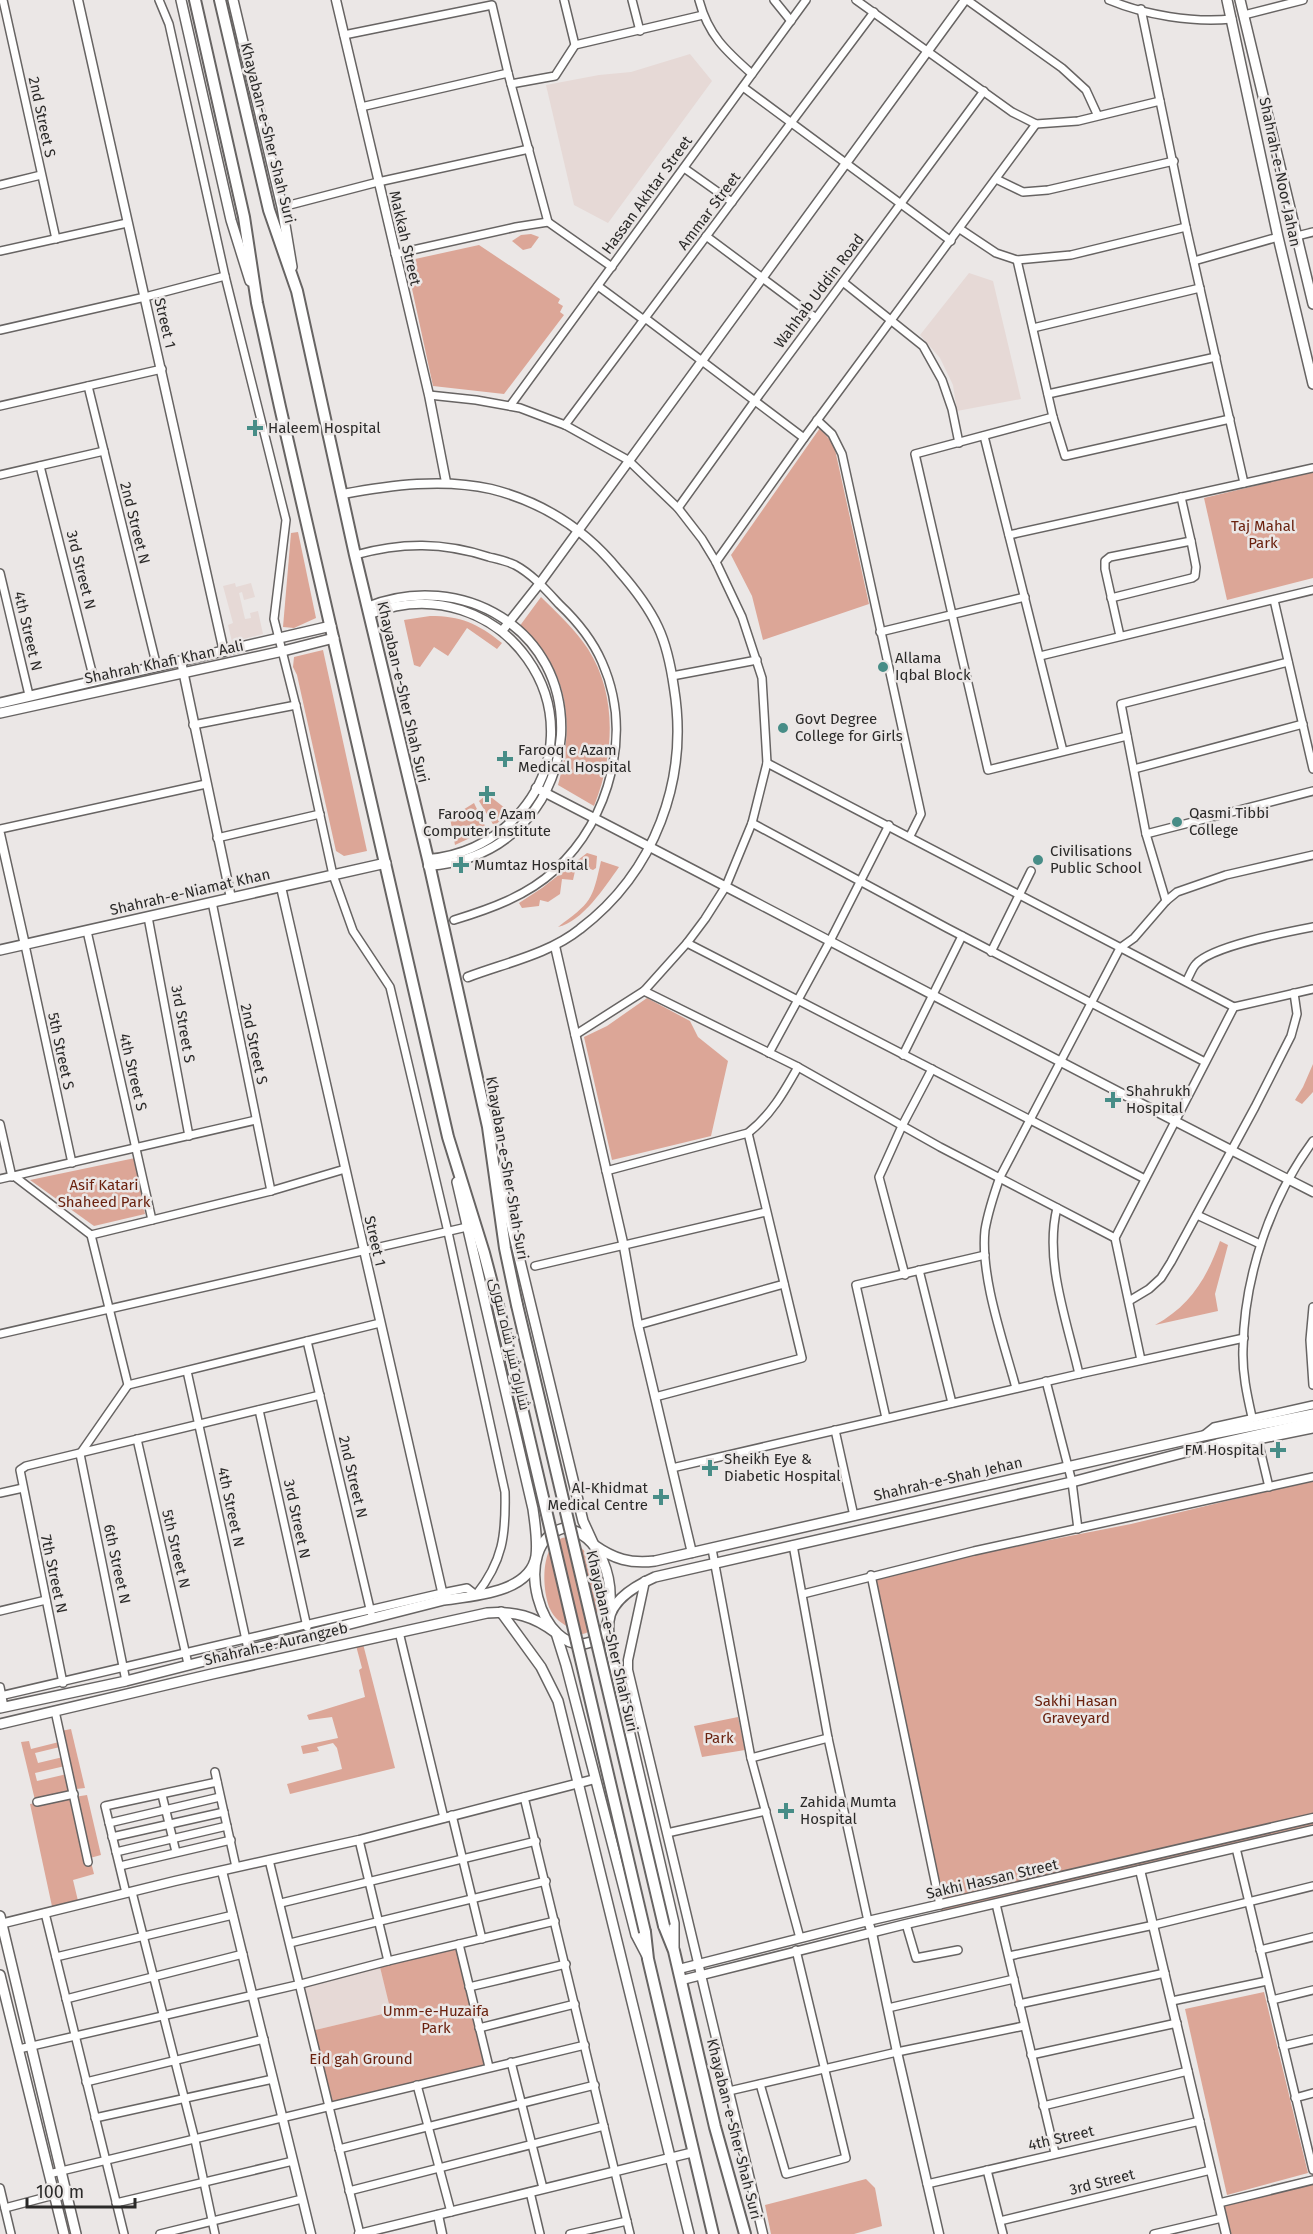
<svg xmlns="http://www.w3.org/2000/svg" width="1313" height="2234" font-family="'Fira Sans',Cairo,sans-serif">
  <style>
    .built { fill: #e6d9d6 }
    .green { fill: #dca697 }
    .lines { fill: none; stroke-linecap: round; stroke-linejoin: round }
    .minor-casing { stroke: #676463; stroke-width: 10 }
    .tertiary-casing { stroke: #676463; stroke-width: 11 }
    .secondary-casing { stroke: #676463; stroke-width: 12 }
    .primary-casing { stroke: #676463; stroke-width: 14 }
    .minor { stroke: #fff; stroke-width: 7 }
    .tertiary { stroke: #fff; stroke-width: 8 }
    .secondary { stroke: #fff; stroke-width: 9 }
    .primary { stroke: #fff; stroke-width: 10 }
    .primary-bridge-casing { stroke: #676463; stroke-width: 14; stroke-linecap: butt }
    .primary-bridge { stroke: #fff; stroke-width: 10 }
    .poi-dot { fill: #478d87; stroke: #ebe7e6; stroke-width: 2 }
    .labels { text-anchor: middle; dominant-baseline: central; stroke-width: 5; stroke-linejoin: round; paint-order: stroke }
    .street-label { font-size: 15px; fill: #2b2a29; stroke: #ebe7e6 }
    .poi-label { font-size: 15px; fill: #2b2a29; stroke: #ebe7e6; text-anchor: start }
    .park-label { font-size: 15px; fill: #6a220f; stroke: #ebe7e6 }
  </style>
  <rect width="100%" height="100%" fill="#ebe7e6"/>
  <g class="built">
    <path d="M690 54 712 81 608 223 574 205 546 85 599 75 631 72Z"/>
    <path d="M969 273 993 281 1021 399 957 411 953 385 940 358 920 335Z"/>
    <path d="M235 583 236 587 251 583 255 597 244 600 242 592 239 593 245 619 251 618 250 613 258 611 263 634 232 642 228 625 233 623 223 586Z"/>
    <path d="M379 1963 392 2012 311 2031 301 1984Z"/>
  </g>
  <g class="green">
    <path d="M531 234 539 237 531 248 523 250 512 241 521 235Z"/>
    <path d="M479 245 560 299 558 303 563 306 560 312 564 315 504 394 433 386 406 261Z"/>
    <path d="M820 428 834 445 869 604 763 640 752 596 731 555Z"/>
    <path d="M1313 472V578L1227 600 1204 498Z"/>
    <path d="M298 532 316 618 294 628 283 627 291 533Z"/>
    <path d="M541 597C557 613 575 629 588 649 618 696 614 756 594 806L558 785C571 740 572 689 542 650 536 641 527 634 519 627Z"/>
    <path d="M430 616C461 616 477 623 502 643L497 649 467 628 448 656 434 647 420 667 414 665 404 620Z"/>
    <path d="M323 650 367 851 344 856 336 851 297 675 293 667 294 657Z"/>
    <path d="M487 794 510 812 494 826 479 801Z"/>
    <path d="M474 803 487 830 455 845 450 818Z"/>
    <path d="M587 853 597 856 596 868 593 870 588 868 585 871H575L573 880 562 879 560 894 548 902 540 900 539 906 522 908 519 903 542 888Z"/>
    <path d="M601 861 619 867C605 887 582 922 558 927 591 902 592 902 601 861Z"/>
    <path d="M647 998 690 1021 698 1037 728 1061 711 1136 612 1160 584 1037 607 1026Z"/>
    <path d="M1313 1064V1092L1302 1104 1295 1100 1303 1087Z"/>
    <path d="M135 1158 145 1214 94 1226 30 1180Z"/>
    <path d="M1220 1241 1228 1245 1215 1294 1218 1311 1155 1325C1190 1306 1207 1278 1220 1241Z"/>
    <path d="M1313 1480V1830L942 1916 871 1575 1131 1524Z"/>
    <path d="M567 1537C579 1544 589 1554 595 1567 600 1580 603 1633 582 1634 578 1634 573 1630 570 1628 562 1624 554 1618 550 1609 542 1590 539 1540 567 1537Z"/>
    <path d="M362 1640 395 1768 290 1794 287 1784 342 1769 337 1748 333 1743 317 1747 319 1751 303 1754 301 1746 338 1738 332 1717 309 1720 307 1715 365 1697 359 1670 362 1668 355 1642Z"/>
    <path d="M738 1717 745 1750 702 1757 694 1726Z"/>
    <path d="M71 1729 85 1788 76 1789 61 1731Z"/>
    <path d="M29 1741 31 1749 59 1742 60 1747 35 1753 38 1763 63 1757 65 1766 35 1773 37 1781 67 1774 71 1792 35 1800 21 1742Z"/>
    <path d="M87 1795 101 1855 90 1858 94 1874 73 1880 79 1905 53 1911 30 1804Z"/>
    <path d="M459 1944 489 2067 329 2107 311 2031 391 2012 379 1963Z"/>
    <path d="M1264 1992 1308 2173 1227 2195 1185 2009Z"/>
    <path d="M866 2179 875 2188 882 2226 854 2234H771L765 2205Z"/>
    <path d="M1313 2180V2234H1226L1219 2203Z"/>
  </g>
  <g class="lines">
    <defs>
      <g id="minor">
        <path d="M3 0 56 239"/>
        <path d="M632 0 640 31"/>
        <path d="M699 0C708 35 726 51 752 74"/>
        <path d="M774 0 791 21"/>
        <path d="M856 0 1012 112 1036 124 1078 121 1160 101"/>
        <path d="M967 0 1062 68 1086 90 1097 114"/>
        <path d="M1109 0C1145 15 1193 23 1232 19"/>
        <path d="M1141 9 1186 227 1244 483"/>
        <path d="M1244 15 1303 0"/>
        <path d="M344 35 492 5 508 73 548 222"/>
        <path d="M575 45 703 15"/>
        <path d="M511 84 555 76 575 45 564 0"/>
        <path d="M743 87 951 241"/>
        <path d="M361 107 508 73"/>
        <path d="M684 168 732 202"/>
        <path d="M996 179 1023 192 1048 190 1174 161"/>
        <path d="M0 185 41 175"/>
        <path d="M282 207 378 182 529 149"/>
        <path d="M960 229 996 253 1017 260 1071 255 1186 227"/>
        <path d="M706 236 816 318"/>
        <path d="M1297 236 1313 232"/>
        <path d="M0 251 127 223"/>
        <path d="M395 254 516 227 548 222 612 267"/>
        <path d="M1017 260 1053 417 1065 456 1230 419"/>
        <path d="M1194 261 1278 237"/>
        <path d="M843 282 923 346 942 380 952 409 959 443"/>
        <path d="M598 286 644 320"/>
        <path d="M645 318 804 438"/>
        <path d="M1033 328 1200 288"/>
        <path d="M0 330 145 297 225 276"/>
        <path d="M88 386 157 667"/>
        <path d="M1048 394 1216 357"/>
        <path d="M429 395 476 400 520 408 565 425 628 460 678 508 702 539 716 562 742 617 762 678 767 763 752 823 726 886 705 919 687 943 644 991 575 1035"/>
        <path d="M0 406 162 369"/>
        <path d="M510 406 806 0"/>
        <path d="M1053 417 915 454 988 770 1127 736"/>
        <path d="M817 420 832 434 842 454 921 814 910 836"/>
        <path d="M565 425 874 12"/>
        <path d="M984 436 1063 751"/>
        <path d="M40 466 94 680"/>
        <path d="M0 475 104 451"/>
        <path d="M678 508 754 402 984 91"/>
        <path d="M1009 535 1313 468"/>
        <path d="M355 555C402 542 443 542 489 557 497 559 507 561 515 565 532 574 546 590 559 604 577 621 592 639 602 662 633 732 611 818 555 870 527 896 490 909 454 920"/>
        <path d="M716 562 804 438 1036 124"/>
        <path d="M0 573 29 695"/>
        <path d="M1111 598 1192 578 1195 576 1196 567 1191 541"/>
        <path d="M1274 600 1313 769"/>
        <path d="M880 632 1025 597"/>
        <path d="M1120 636 1105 569V561L1110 557 1191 541 1181 497"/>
        <path d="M1040 656 1313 590"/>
        <path d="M672 676 757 660"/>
        <path d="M193 725 296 705"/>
        <path d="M767 763 1234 1007"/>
        <path d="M1134 769 1303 724"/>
        <path d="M752 823 947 928 1205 1062"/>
        <path d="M0 829 206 784"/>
        <path d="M1146 834 1313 791"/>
        <path d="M217 838 320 814"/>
        <path d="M1166 901 1146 834 1121 704 1288 662"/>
        <path d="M212 902 271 1191"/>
        <path d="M148 917 189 1136"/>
        <path d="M87 931 152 1220"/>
        <path d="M687 943 1145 1179"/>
        <path d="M25 945 72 1163"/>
        <path d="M991 952 1031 871"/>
        <path d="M1187 980C1190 975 1192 968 1196 964 1212 946 1287 932 1313 927"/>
        <path d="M644 991 798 1067 940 1147 1115 1238"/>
        <path d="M769 1053 830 941 889 825"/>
        <path d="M903 1055 962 936"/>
        <path d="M0 1124 12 1177"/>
        <path d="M606 1171 748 1133C771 1115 784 1092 798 1067"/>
        <path d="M14 1176 91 1235 128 1385 80 1454 126 1681"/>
        <path d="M0 1179 256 1120"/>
        <path d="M1057 1208C1044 1261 1067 1321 1079 1374"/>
        <path d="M1197 1215 1260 1244"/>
        <path d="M91 1235 271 1191 345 1169"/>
        <path d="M535 1266 766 1212"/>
        <path d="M919 1270 952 1403"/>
        <path d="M905 1275 879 1177 902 1126 932 1069"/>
        <path d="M1129 1301 1149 1289 1161 1278 1171 1262 1255 1107 1291 1036 1297 1014 1294 993"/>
        <path d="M1313 1307 1310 1340 1313 1385"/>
        <path d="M638 1325 784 1284"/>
        <path d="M0 1334 467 1227"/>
        <path d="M307 1341 371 1613"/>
        <path d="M1141 1360 1115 1238 1234 1007 1313 989"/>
        <path d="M187 1371 248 1649"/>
        <path d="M1046 1381 1072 1482 1078 1529"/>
        <path d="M128 1385 380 1323"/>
        <path d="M1016 1388C1004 1343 980 1277 985 1230 988 1212 994 1194 1000 1177L1120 948 1134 938 1166 901 1177 892 1226 875 1313 855"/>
        <path d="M655 1397 802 1358 748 1133"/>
        <path d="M259 1410 307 1627"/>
        <path d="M1252 1417C1247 1395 1242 1372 1243 1349 1244 1277 1270 1199 1313 1141"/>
        <path d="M886 1418 856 1285 985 1255"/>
        <path d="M835 1430 854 1516"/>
        <path d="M1204 1435 1214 1427 1313 1405"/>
        <path d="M137 1439 188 1664"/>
        <path d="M1258 1441 1269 1487"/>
        <path d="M1219 1444 1228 1446 1313 1429"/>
        <path d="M672 1468 1079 1374 1244 1338"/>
        <path d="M0 1493 23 1488"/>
        <path d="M793 1545 828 1738 868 1921"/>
        <path d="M712 1549 751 1758 800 1938"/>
        <path d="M871 1575 940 1905"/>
        <path d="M803 1594 974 1551 1313 1477"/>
        <path d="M0 1611 46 1600"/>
        <path d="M399 1632 444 1818"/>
        <path d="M63 1683 20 1470 26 1466 320 1395"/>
        <path d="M0 1687 4 1707"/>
        <path d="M0 1696 442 1593 467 1588 476 1595C503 1561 506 1535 505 1492L448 1232 390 987 353 931 333 875 297 710 274 619 286 520 225 276 169 24 159 0"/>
        <path d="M55 1711 88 1862"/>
        <path d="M751 1758 828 1738"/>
        <path d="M215 1772 236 1867"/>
        <path d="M162 1795 176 1852"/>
        <path d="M524 1797 630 2234"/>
        <path d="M37 1802 74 1794"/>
        <path d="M452 1815 482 1939"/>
        <path d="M109 1823 220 1797"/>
        <path d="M667 1833 766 1811"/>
        <path d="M112 1837 224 1812"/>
        <path d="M359 1840 388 1961"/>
        <path d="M1236 1848 1313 2170"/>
        <path d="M116 1852 227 1826"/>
        <path d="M269 1860 360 2234"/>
        <path d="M120 1866 231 1840"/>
        <path d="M132 1892 195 2140 215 2234"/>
        <path d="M126 1893 105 1806 217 1782"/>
        <path d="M281 1903 536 1841"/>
        <path d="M996 1904 1055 2153"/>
        <path d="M45 1913 124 2234"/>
        <path d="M906 1924 916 1958 958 1950"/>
        <path d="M290 1943 546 1881"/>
        <path d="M459 1944 489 2067"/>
        <path d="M1260 1950 1313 1937"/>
        <path d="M1009 1956 1154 1925 1313 1886"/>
        <path d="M56 1957 233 1915"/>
        <path d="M469 1987 566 1964"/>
        <path d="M66 1999 243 1954"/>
        <path d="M1272 2000 1313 1990"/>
        <path d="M1172 2001 1267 1981"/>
        <path d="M1019 2004 1165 1973"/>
        <path d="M888 2008 1014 1979"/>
        <path d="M479 2028 575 2004"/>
        <path d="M1283 2046 1313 2039"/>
        <path d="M19 2049 301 1984 388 1961 555 1921"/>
        <path d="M1031 2055 1177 2023"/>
        <path d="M511 2062 543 2188"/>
        <path d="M86 2082 264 2039"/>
        <path d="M760 2084 786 2174 846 2158 796 1950"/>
        <path d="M417 2085 451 2212"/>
        <path d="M729 2091 897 2052 1024 2026"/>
        <path d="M1295 2098 1313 2093"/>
        <path d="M1043 2106 1188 2071"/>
        <path d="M95 2118 273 2079"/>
        <path d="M339 2149 595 2085"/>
        <path d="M987 2170 1003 2234"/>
        <path d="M49 2174 585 2045"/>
        <path d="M927 2184 1200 2121"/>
        <path d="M0 2188 11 2234"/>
        <path d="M349 2191 604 2126"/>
        <path d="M530 2192 540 2234"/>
        <path d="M116 2203 293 2161"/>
        <path d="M1219 2203 1313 2180"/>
        <path d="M5 2208 54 2195"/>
        <path d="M1000 2221 1211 2170"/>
        <path d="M160 2234 302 2199"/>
        <path d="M570 2234 627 2221"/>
        <path d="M1154 2234 1222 2218"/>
      </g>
      <g id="tertiary">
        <path d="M78 0 224 652"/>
        <path d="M336 0 429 395 446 482"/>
        <path d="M343 494C391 485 443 478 491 489 543 502 586 530 619 571 634 588 648 606 658 627 667 646 671 667 674 688 689 780 655 872 580 929 549 954 505 963 468 977"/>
        <path d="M367 607C461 569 566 629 561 735 559 765 548 795 528 818 502 848 467 863 428 866"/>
        <path d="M370 614C502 563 609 717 516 817 492 842 462 856 428 859"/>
        <path d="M502 631 540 583 965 0"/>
        <path d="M181 661 231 898"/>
        <path d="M536 788C796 922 1053 1060 1313 1192"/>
        <path d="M0 834 25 945"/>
        <path d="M281 887 444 1600"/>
        <path d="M555 946 624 1247 638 1325 692 1553"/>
        <path d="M645 1581 628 1660V1670L763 2234"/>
        <path d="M1140 1870 1226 2234"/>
        <path d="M222 1871 311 2234"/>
        <path d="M868 1921 872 1933 897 2052 939 2234"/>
        <path d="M0 1924 175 1881 359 1840 595 1779"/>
        <path d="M679 1969 868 1921 1313 1818"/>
        <path d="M682 1980 906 1924 1313 1830"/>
        <path d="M438 2215 442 2234"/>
        <path d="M359 2234 694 2152"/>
      </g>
      <g id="secondary">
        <path d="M181 0 231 220 250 281"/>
        <path d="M233 0 282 207 292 267"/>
        <path d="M1227 0 1278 237 1313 384"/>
        <path d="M1240 0 1313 304"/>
        <path d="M0 703 331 626"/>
        <path d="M0 713 283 651 334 638"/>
        <path d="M0 950 386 863"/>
        <path d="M498 1170 583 1521 594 1545"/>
        <path d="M564 1528C602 1534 614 1580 609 1613 608 1625 603 1638 591 1642 541 1660 508 1543 564 1528Z"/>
        <path d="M594 1545C614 1559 630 1564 655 1561L1203 1436 1313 1414"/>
        <path d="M501 1612 541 1667 558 1701 689 2234"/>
        <path d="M556 1633 566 1665 636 1935 647 1956"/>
        <path d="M0 1708 126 1681 444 1600C472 1596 530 1593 536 1556 538 1541 535 1524 533 1509L457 1182"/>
        <path d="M0 1724 212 1674 487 1613C515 1611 534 1616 556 1633"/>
        <path d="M0 1916 76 2234"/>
        <path d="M674 1949V1923L610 1649C609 1640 608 1630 609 1621 611 1600 637 1585 655 1577L1072 1482 1217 1444 1313 1422"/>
        <path d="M0 1975 64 2234"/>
      </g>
      <g id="primary">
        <path d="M195 0 244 217 257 303 280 407 448 1137 484 1253 499 1310"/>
        <path d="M220 0 269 210 297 291 355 555 428 859 488 1127 505 1248 517 1305"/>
        <path d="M664 1926 674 1951 715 2127 745 2234"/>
        <path d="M645 1932 648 1959 713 2234"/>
      </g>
    </defs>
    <use href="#minor" class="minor-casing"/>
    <use href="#tertiary" class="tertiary-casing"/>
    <use href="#secondary" class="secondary-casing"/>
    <use href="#primary" class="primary-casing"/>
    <use href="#minor" class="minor"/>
    <use href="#tertiary" class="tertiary"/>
    <use href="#secondary" class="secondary"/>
    <use href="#primary" class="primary"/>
    <defs>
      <g id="primary-bridge">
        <path d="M517 1305 664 1926"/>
        <path d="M499 1310 645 1932"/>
      </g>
    </defs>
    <use href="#primary-bridge" class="primary-bridge-casing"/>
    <use href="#primary-bridge" class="primary-bridge"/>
  </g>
  <g class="poi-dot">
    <path d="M252 419h6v6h6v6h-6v6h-6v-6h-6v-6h6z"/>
    <circle cx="883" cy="667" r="6"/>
    <circle cx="783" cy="728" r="6"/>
    <path d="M502 750h6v6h6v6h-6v6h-6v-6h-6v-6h6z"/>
    <path d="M484 785h6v6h6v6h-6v6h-6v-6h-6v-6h6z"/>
    <circle cx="1177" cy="822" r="6"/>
    <circle cx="1038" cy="860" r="6"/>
    <path d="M458 856h6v6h6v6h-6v6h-6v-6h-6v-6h6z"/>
    <path d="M1110 1091h6v6h6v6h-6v6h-6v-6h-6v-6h6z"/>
    <path d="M1275 1441h6v6h6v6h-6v6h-6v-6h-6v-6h6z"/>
    <path d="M707 1459h6v6h6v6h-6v6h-6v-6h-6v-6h6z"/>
    <path d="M658 1488h6v6h6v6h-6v6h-6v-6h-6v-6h6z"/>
    <path d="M783 1802h6v6h6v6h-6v6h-6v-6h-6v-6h6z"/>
  </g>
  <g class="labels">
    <g class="street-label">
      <text transform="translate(42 117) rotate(78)">2nd Street S</text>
      <text transform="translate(268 133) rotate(76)">Khayaban-e-Sher Shah Suri</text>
      <text transform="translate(1280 172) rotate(78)">Shahrah-e-Noor Jahan</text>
      <text transform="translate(647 195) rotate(-54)">Hassan Akhtar Street</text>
      <text transform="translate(709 211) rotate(-53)">Ammar Street</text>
      <text transform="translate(405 238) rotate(77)">Makkah Street</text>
      <text transform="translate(819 291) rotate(-53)">Wahhab Uddin Road</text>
      <text transform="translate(165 323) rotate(77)">Street 1</text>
      <text transform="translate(135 523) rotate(76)">2nd Street N</text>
      <text transform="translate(81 570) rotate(76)">3rd Street N</text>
      <text transform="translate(28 631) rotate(77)">4th Street N</text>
      <text transform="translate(164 662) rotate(-12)">Shahrah Khafi Khan Aali</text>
      <text transform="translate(403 692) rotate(77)">Khayaban-e-Sher Shah Suri</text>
      <text transform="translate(190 892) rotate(-13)">Shahrah-e-Niamat Khan</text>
      <text transform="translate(183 1024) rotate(80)">3rd Street S</text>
      <text transform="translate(254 1044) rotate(78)">2nd Street S</text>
      <text transform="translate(61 1051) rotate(78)">5th Street S</text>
      <text transform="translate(133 1072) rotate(77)">4th Street S</text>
      <text transform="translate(507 1168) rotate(80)">Khayaban-e-Sher Shah Suri</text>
      <text transform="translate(375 1241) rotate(77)">Street 1</text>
      <text transform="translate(510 1344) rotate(77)">شاہراہِ شیر شاہ سوری</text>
      <text transform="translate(353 1477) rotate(77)">2nd Street N</text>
      <text transform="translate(948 1479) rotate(-13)">Shahrah-e-Shah Jehan</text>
      <text transform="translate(231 1507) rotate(78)">4th Street N</text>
      <text transform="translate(297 1519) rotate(78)">3rd Street N</text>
      <text transform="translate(176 1549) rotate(77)">5th Street N</text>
      <text transform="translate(117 1564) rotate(78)">6th Street N</text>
      <text transform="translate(54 1574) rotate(78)">7th Street N</text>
      <text transform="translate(612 1641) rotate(77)">Khayaban-e-Sher Shah Suri</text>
      <text transform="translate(276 1644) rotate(-13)">Shahrah-e-Aurangzeb</text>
      <text transform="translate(992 1879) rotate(-13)">Sakhi Hassan Street</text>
      <text transform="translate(734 2129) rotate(76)">Khayaban-e-Sher Shah Suri</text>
      <text transform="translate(1061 2138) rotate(-13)">4th Street</text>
      <text transform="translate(1102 2182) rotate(-14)">3rd Street</text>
    </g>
    <g class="poi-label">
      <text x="268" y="428">Haleem Hospital</text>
      <text x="895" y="658">Allama<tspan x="895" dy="17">Iqbal Block</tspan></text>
      <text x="795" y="719">Govt Degree<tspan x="795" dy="17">College for Girls</tspan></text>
      <text x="518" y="750">Farooq e Azam<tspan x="518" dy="17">Medical Hospital</tspan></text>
      <text x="1189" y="813">Qasmi Tibbi<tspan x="1189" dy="17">College</tspan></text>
      <text x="487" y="814" text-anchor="middle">Farooq e Azam<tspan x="487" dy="17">Computer Institute</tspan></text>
      <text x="1050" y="851">Civilisations<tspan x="1050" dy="17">Public School</tspan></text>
      <text x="474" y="865">Mumtaz Hospital</text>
      <text x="1126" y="1091">Shahrukh<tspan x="1126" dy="17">Hospital</tspan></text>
      <text x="1264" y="1450" text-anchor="end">FM Hospital</text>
      <text x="724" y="1459">Sheikh Eye &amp;<tspan x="724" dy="17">Diabetic Hospital</tspan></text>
      <text x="648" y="1488" text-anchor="end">Al-Khidmat<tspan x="648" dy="17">Medical Centre</tspan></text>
      <text x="800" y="1802">Zahida Mumta<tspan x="800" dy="17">Hospital</tspan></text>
    </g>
    <g class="park-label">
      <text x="1263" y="526">Taj Mahal<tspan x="1263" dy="17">Park</tspan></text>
      <text x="104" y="1185">Asif Katari<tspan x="104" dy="17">Shaheed Park</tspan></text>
      <text x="1076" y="1701">Sakhi Hasan<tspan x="1076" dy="17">Graveyard</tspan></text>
      <text x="719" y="1738">Park</text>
      <text x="436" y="2011">Umm-e-Huzaifa<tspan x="436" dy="17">Park</tspan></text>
      <text x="361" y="2059">Eid gah Ground</text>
    </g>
  </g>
  <path d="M27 2198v9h108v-9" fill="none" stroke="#2b2a29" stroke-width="3"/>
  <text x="36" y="2198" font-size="18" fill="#2b2a29" stroke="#ebe7e6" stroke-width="4.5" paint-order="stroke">100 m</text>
</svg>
